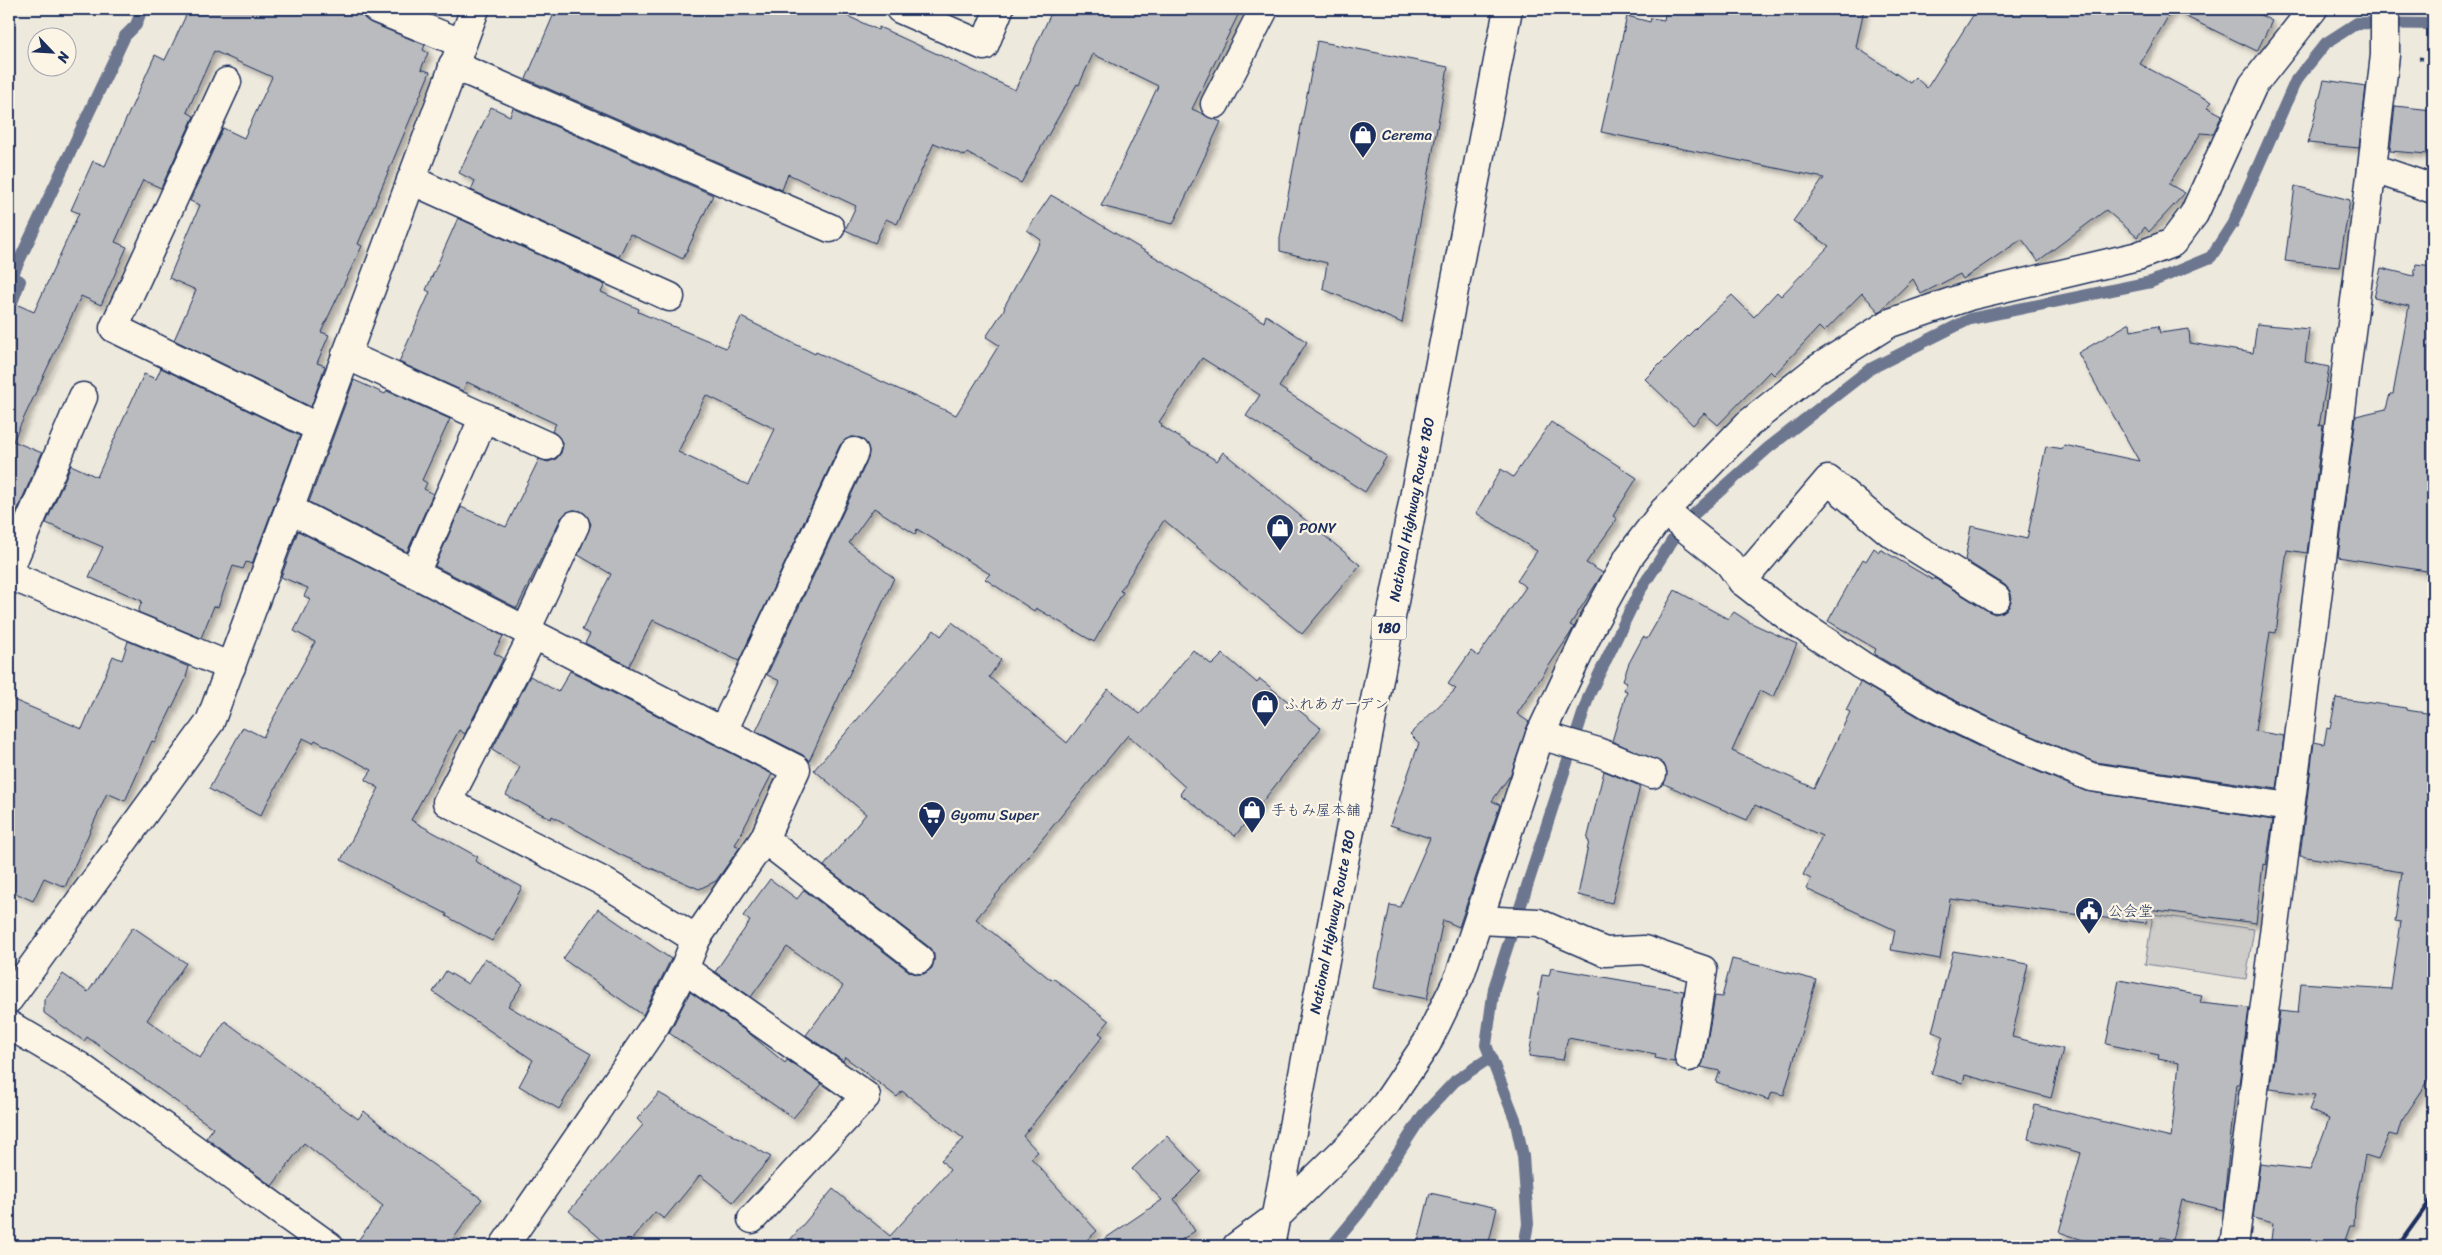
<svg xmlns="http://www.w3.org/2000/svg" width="2442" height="1255" font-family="Sriracha,'Klee One',sans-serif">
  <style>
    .green { fill: #cfcdca; stroke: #757e94 }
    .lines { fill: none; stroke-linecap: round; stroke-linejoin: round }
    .stream { stroke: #6c778f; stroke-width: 12 }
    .building { fill: #babbbe; stroke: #1b2f5e; fill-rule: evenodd; filter: url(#shadow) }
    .street-casing { stroke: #1b2f5e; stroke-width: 31 }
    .highway-casing { stroke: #1b2f5e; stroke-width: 31 }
    .path { stroke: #1b2f5e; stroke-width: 3; stroke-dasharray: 4 4; stroke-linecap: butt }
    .street { stroke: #fcf5e5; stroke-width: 28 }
    .highway { stroke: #fcf5e5; stroke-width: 28 }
    .rail { stroke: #1b2f5e; stroke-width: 4 }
    .labels { text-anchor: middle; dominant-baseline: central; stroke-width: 4.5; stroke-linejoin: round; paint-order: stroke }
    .shield { fill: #fcf5e5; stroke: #5e6a86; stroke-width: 1 }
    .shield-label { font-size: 14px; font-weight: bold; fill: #1b2f5e }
    .poi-label { font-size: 15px; fill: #1b2f5e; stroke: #fcf5e5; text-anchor: start }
    .street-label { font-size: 15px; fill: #1b2f5e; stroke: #fcf5e5 }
  </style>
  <defs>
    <filter id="shadow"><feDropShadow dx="4.5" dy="4.5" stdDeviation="2.5" flood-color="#0004"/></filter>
  </defs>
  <rect width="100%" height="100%" fill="#eee9dd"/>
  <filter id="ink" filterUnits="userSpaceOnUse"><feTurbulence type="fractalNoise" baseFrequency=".02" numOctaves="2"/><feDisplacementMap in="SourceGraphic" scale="10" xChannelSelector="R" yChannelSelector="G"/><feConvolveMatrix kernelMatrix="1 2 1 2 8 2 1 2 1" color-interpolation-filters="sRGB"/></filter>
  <g filter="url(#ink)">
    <path class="green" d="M2153 914 2254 929 2246 979 2145 964Z"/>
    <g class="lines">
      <g class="stream">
        <path d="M9 299 13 300 20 281 12 276 125 36 136 25 142 9"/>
        <path d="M1332 1246 1360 1212 1423 1115 1455 1081 1491 1057"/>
        <path d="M1524 1246 1528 1224 1523 1156 1515 1119 1486 1045 1494 988 1589 695 1639 592 1683 524 1768 448 1870 369 1970 319 2151 282 2211 257 2233 223 2296 80 2326 43 2357 23 2433 24"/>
      </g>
    </g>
    <g class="building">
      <path d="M189 9H362L364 18 371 23 425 45 423 50 428 53 421 69 430 72 358 244 362 246 321 332 329 335 317 363 325 366 311 407 174 340 196 290 169 278 200 205 190 201 223 128 244 138 272 77 214 51 187 112 194 116 161 188 143 180 115 242 127 247 101 305 81 296 13 441 42 453 17 511 9 507V301L34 312 79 213 71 210 93 161 105 166 155 55 165 60Z"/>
      <path d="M556 9H832L878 30 879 27 1015 90 1053 9H1241L1192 109 1221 122 1173 224 1101 206 1158 86 1093 54 1079 85 1077 84 1021 183 967 153 965 156 934 143 897 224 886 219 875 243 845 230 856 206 788 174 782 190 526 79Z"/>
      <path d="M1666 9H1864L1856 47 1910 83 1915 77 1927 88 1977 9H2249L2272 21 2257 51 2172 10 2140 64 2212 102 2207 107 2222 115 2213 134 2201 133 2169 184 2185 193 2149 232 2145 227 2137 237 2106 210 2038 261 2022 239 1963 279 1960 274 1921 294 1913 279 1879 312 1862 293 1824 332 1819 327 1774 375 1770 371 1718 425 1704 413 1693 425 1645 379 1705 319 1732 295 1754 317 1777 292 1781 296 1829 246 1793 221 1824 178 1601 132 1627 16 1650 22 1651 18 1664 20Z"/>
      <path d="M1317 41 1448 67 1402 323 1323 289 1327 263 1280 251V238Z"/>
      <path d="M2324 80 2366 86 2359 148 2308 143Z"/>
      <path d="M2395 106 2432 110 2428 154 2390 151Z"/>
      <path d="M491 107 510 116 513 108 713 195 683 259 630 234 619 257 471 190 475 181 459 173Z"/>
      <path d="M2295 186 2350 200 2339 267 2285 261Z"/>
      <path d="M1051 195 1264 322 1266 315 1307 342 1279 387 1387 456 1365 492 1246 416 1260 395 1202 358 1159 422 1162 424 1161 426 1217 461 1223 452 1360 565 1302 634 1164 520 1120 591 1123 592 1094 642 1036 608 1034 611 985 579 990 574 917 529 915 534 874 508 849 543 894 578 809 761 803 755 756 731 780 681 767 675 868 459 869 450 867 444 861 438 852 437 845 440 840 445 739 661 653 620 629 666 585 643 590 634 582 630 611 574 578 555 591 524 587 516 581 511 573 510 566 513 561 518 517 608 435 566 461 507 506 527 539 459 548 462 556 459 561 453 563 445 559 437 552 431 556 424 467 382 463 391 399 362 430 292 426 290 458 218 605 285 601 292 639 309 638 312 726 348 741 317 815 354 816 352 956 415 999 345 986 337 1005 308 1004 307 1041 240 1027 230ZM706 395 775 429 748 485 678 452Z"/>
      <path d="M2416 264 2433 266V572L2338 557 2356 416 2386 409 2390 394H2393L2409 306 2374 298 2381 268 2414 276Z"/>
      <path d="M2130 323 2131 331 2158 326 2160 333 2189 329 2190 343 2253 353 2257 324 2309 329 2305 362 2329 367 2319 426 2323 425 2307 553 2287 550 2276 633 2270 632 2255 731 2284 736 2277 789 2095 762 2001 723 1936 691 1874 654 1876 649 1828 621 1863 559 1866 561 1874 548 1879 552 1880 549 1933 580 1934 578 1988 611 1995 614 2003 612 2009 607 2012 598 2010 591 2005 585 1965 560 1971 526 2027 539 2046 446 2062 449 2064 445 2139 461 2078 353Z"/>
      <path d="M161 368 300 436 252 564 246 562 243 569 233 566 218 607 214 606 201 638 138 612 142 601 89 577 103 547 46 523 71 465 97 477 144 374 156 379Z"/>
      <path d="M354 380 385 394 387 391 450 419 422 480 427 483 424 489 433 494 407 552 309 502Z"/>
      <path d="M1551 422 1637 478 1613 516 1617 519 1586 563 1603 573 1570 625 1574 627 1570 634 1517 714 1529 722 1511 774 1492 801 1500 805 1459 927 1443 920 1427 999 1373 988 1390 905 1400 907 1430 838 1390 825 1419 743 1410 734 1456 689 1448 684 1471 651 1478 656 1526 587 1517 581 1537 551 1476 513 1501 469 1513 477Z"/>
      <path d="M298 531 503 636 494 653 503 658 502 661 465 734 459 730 411 820 478 857 475 861 522 887 492 941 446 916 447 914 341 860 379 788 365 780 372 770 315 740 313 743 303 738 260 816 209 789 243 727 263 737 315 642 294 631 310 599 304 596 308 588 281 577Z"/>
      <path d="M1675 590 1728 619 1734 612 1749 622 1797 644 1773 697 1759 691 1732 751 1814 788 1850 712 1846 710 1860 682 1922 719 1988 751 2085 791 2273 820 2266 865 2263 864 2256 923 2148 909 2146 923 1950 899 1940 959 1891 950 1895 930 1806 889 1811 879 1803 875 1822 836 1755 805 1747 820 1664 784 1667 772 1664 764 1612 741 1627 691 1624 690 1627 682 1623 680 1629 663 1643 637 1647 639Z"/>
      <path d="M952 622 1001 660 989 677 1067 743 1108 689 1140 714 1193 650 1212 665 1223 654 1257 683 1260 679 1321 728 1235 836 1180 794 1185 787 1128 735 976 919 1051 980 1053 978 1109 1021 1099 1033 1103 1036 1023 1136 1038 1152 1031 1158 1097 1231 1080 1246H785L833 1189 890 1236 950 1170 941 1160 964 1139 902 1091 897 1097 845 1057 843 1061 806 1035 843 986 787 947 751 997 715 972 750 921 743 916 770 879 797 899 804 890 910 972 917 974H924L932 968 934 961V954L929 947 824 866 866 814 814 770 934 630 941 636Z"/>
      <path d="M128 641 189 667 186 677H187L155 742 152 741 125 801 107 793 65 887 44 878 33 901 9 890V698L82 729 113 656 122 660Z"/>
      <path d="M570 671 772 774 735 845 740 847 716 881 699 889 621 855 552 816 551 819 506 795 520 767 492 750 530 676 558 692Z"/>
      <path d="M2336 698 2406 708V710L2433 714V1074L2401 1122 2397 1136 2389 1134 2378 1160 2365 1156 2355 1207 2354 1226H2350L2343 1246H2275V1241L2271 1240 2273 1223 2253 1218 2260 1164 2310 1170 2329 1119 2309 1110 2315 1095 2270 1089 2280 1011 2298 1013 2301 983 2391 989 2401 922 2395 921 2402 872 2300 856 2314 742 2324 744 2327 728 2330 729Z"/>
      <path d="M1604 771 1640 786 1612 903 1578 895 1589 841 1587 840Z"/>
      <path d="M598 909 671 959 643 1015 563 959Z"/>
      <path d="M133 927 186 963 147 1020 200 1058 225 1021 358 1119 364 1111 405 1145 482 1199 448 1246H354L383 1206 304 1143 272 1186 206 1138 213 1128 87 1037 84 1041 44 1013V1000L63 974 88 992Z"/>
      <path d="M1953 951 2028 964 2012 1037 2063 1049 2051 1098 1965 1075 1963 1083 1931 1074 1943 1036 1932 1032Z"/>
      <path d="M485 958 523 984 508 1006 591 1054 559 1109 519 1086 533 1060 433 992 446 971 468 984Z"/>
      <path d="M1732 959 1816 980 1784 1095 1772 1092 1769 1100 1716 1082 1720 1071 1701 1067 1704 1059 1715 996 1722 997Z"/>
      <path d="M1551 968 1684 991 1674 1062 1655 1058 1656 1054 1568 1038 1563 1060 1529 1056 1542 975 1549 976Z"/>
      <path d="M2119 980 2202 995 2200 1003 2249 1008 2239 1084H2236L2223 1210 2182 1200 2173 1240 2161 1237 2158 1246H2101L2059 1232 2081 1153 2028 1139 2035 1105 2171 1138 2179 1063 2158 1059 2159 1055 2106 1044Z"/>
      <path d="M690 992 750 1034 785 1063 787 1060 822 1084 793 1118 669 1033Z"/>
      <path d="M659 1093 771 1157 733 1202 700 1175 664 1219 655 1212 626 1246H609L569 1211 643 1125 637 1119Z"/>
      <path d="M1167 1136 1201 1172 1174 1199 1195 1231 1172 1246H1094L1162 1200 1132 1169Z"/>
      <path d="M1430 1193 1497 1208 1488 1246H1417Z"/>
    </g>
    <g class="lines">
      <defs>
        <g id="street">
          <path d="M377 9 461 43"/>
          <path d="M900 9 984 46 999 9"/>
          <path d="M453 65 830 228"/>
          <path d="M227 82 114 328 319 428"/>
          <path d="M1215 104 1264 9"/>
          <path d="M2372 168 2433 189"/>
          <path d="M411 180 670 297"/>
          <path d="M346 355 547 446"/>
          <path d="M289 509 796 769 764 839 696 939 684 969 656 1024 504 1246"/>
          <path d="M1664 511 1729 563 1742 581 1787 616 1861 665 1929 705 1995 737 2091 777 2289 807"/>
          <path d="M9 570 83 397"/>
          <path d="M415 573 484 417"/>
          <path d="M9 575 231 667"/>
          <path d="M1742 581 1828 480 1890 532 1996 598"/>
          <path d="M526 630 575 525"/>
          <path d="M534 634 447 802 602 881 696 939"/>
          <path d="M723 731 854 452"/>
          <path d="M1540 735 1598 752 1652 774"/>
          <path d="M764 839 919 959"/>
          <path d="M1480 920 1538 923 1605 952 1644 950 1703 970 1689 1057"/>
          <path d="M684 969 866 1096 752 1219"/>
          <path d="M9 999 210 722 475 9"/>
          <path d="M9 1025 79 1066 329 1246"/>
          <path d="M1237 1246 1275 1218 1355 1140 1386 1104 1427 1043 1460 975 1540 735 1594 621 1629 557 1664 511 1748 424 1817 369 1890 323 1969 296 2138 256 2172 243 2194 214 2253 85 2313 9"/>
          <path d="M2234 1246 2372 168 2385 55V9"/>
        </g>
        <g id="highway">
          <path id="s1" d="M1270 1246 1508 9"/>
        </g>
      </defs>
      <use href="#street" class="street-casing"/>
      <use href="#highway" class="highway-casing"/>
      <path class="path" d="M2419 58 2433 60"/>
      <use href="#street" class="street"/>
      <use href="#highway" class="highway"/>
      <path class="rail" d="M2398 1246 2433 1197"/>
    </g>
  </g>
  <defs>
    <symbol id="shop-pin" viewBox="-11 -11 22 30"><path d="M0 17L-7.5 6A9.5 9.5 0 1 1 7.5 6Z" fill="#1b2f5e" stroke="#fcf5e5"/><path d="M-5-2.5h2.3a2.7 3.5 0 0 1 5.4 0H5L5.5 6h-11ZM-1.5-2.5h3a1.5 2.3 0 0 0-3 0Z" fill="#fff"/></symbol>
    <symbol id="supermarket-pin" viewBox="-11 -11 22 30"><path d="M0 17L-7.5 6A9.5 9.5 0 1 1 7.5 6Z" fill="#1b2f5e" stroke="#fcf5e5"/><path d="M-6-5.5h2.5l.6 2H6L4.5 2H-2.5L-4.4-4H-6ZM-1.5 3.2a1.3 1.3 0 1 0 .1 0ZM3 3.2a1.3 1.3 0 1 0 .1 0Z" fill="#fff"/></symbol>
    <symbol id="civic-pin" viewBox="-11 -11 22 30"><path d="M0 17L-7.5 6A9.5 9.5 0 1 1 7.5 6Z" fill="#1b2f5e" stroke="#fcf5e5"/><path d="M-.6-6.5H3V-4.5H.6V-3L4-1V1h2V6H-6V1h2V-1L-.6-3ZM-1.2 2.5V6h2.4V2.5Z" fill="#fff"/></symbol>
  </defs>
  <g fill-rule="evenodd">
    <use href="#shop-pin" x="1347" y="119" width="32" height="43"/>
    <use href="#shop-pin" x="1264" y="512" width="32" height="43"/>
    <use href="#shop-pin" x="1249" y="688" width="32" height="43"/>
    <use href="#shop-pin" x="1236" y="794" width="32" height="43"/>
    <use href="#supermarket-pin" x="916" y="799" width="32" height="43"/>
    <use href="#civic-pin" x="2073" y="895" width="32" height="43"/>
  </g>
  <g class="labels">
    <rect class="shield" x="1371.5" y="616.5" width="35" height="23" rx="4"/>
    <g class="shield-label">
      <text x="1389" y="628">180</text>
    </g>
    <g class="poi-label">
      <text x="1382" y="135">Cerema</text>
      <text x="1299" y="528">PONY</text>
      <text x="1284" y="704">ふれあガーデン</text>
      <text x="1271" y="810">手もみ屋本舗</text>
      <text x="951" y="815">Gyomu Super</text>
      <text x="2108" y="911">公会堂</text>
    </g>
    <g class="street-label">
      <text stroke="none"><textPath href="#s1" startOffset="750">National Highway Route 180</textPath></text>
      <text stroke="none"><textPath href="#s1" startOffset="330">National Highway Route 180</textPath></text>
    </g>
  </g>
  <rect width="2442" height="1255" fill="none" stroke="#fcf5e5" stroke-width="30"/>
  <rect x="15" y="15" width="2412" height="1225" fill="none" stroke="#1b2f5e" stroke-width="2" filter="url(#ink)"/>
  <g transform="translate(52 52) rotate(115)"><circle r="24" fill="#fcf5e5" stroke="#a2a6af"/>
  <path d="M0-4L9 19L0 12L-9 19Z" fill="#1b2f5e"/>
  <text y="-8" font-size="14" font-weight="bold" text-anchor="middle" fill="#1b2f5e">N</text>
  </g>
</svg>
